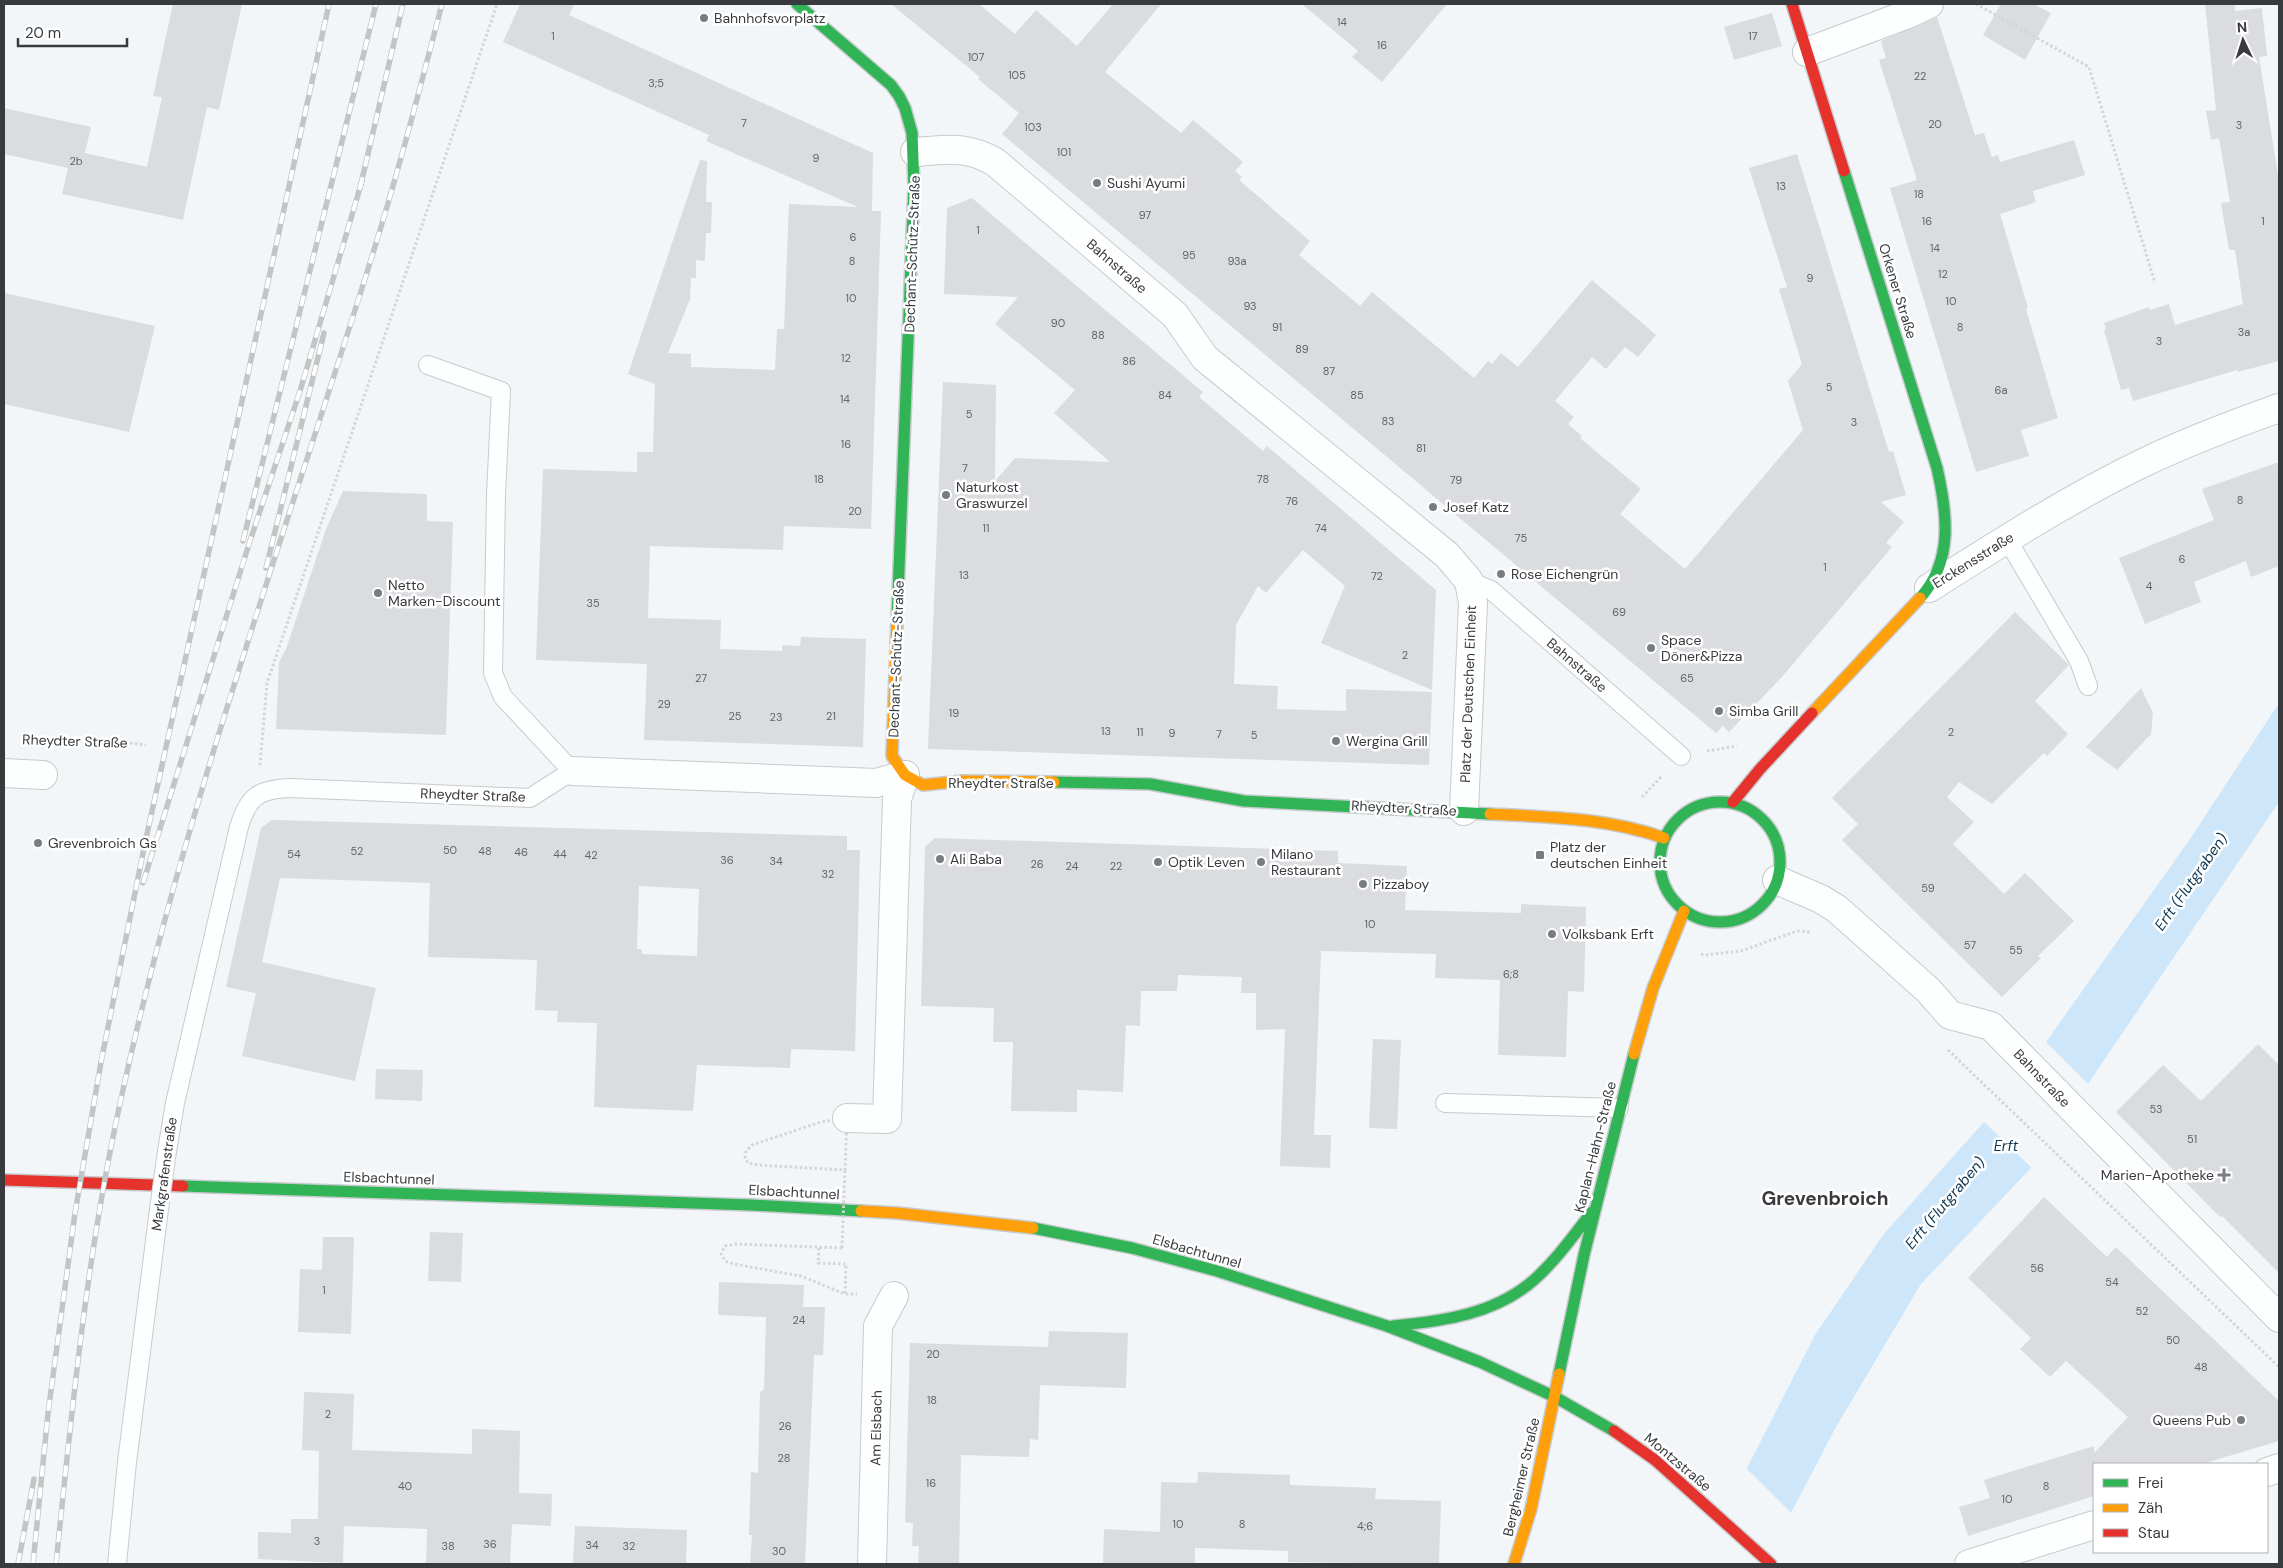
<svg xmlns="http://www.w3.org/2000/svg" width="2283" height="1568" font-family="'DM Sans',sans-serif">
  <style>
    .water { fill: #cee6f9 }
    .pier { fill: #f3f6f9 }
    .building { fill: #dadcdf; fill-rule: evenodd }
    .lines { fill: none; stroke-linecap: round; stroke-linejoin: round }
    .lane-casing { stroke: #c8cbcd; stroke-width: 20 }
    .street-casing { stroke: #c8cbcd; stroke-width: 30 }
    .fast-casing { stroke: #c8cbcd; stroke-width: 14 }
    .slow-casing { stroke: #c8cbcd; stroke-width: 14 }
    .jam-casing { stroke: #c8cbcd; stroke-width: 14 }
    .path { stroke: #d4d5d7; stroke-width: 3; stroke-dasharray: 2.5 2.5; stroke-linecap: butt }
    .lane { stroke: #fdfefe; stroke-width: 18 }
    .street { stroke: #fdfefe; stroke-width: 28 }
    .fast { stroke: #30b455; stroke-width: 11 }
    .slow { stroke: #ff9f0a; stroke-width: 11 }
    .jam { stroke: #e5322d; stroke-width: 11 }
    .rail-casing { stroke: #c3c4c4; stroke-width: 5.5 }
    .rail { stroke: #fff; stroke-width: 4; stroke-dasharray: 11; stroke-linecap: butt }
    .lane-bridge-casing { stroke: #c8cbcd; stroke-width: 20; stroke-linecap: butt }
    .path-bridge { stroke: #d4d5d7; stroke-width: 3; stroke-dasharray: 2.5 2.5; stroke-linecap: butt }
    .lane-bridge { stroke: #fdfefe; stroke-width: 18 }
    .poi-dot { fill: #797c7f; stroke: #fff; stroke-width: 2 }
    .labels { text-anchor: middle; dominant-baseline: central; stroke-width: 5; stroke-linejoin: round; paint-order: stroke }
    .number-label { font-size: 11px; fill: #626467 }
    .poi-label { font-size: 14px; fill: #383a3d; stroke: #fff; text-anchor: start }
    .street-label { font-size: 14px; fill: #383a3d; stroke: #fff }
    .water-label { font-size: 15px; font-style: italic; fill: #0e3751; stroke: #fff }
    .district-label { font-size: 19px; font-weight: bold; fill: #383a3d; stroke: #fff }
  </style>
  <rect width="100%" height="100%" fill="#f3f6f9"/>
  <path class="water" d="M2279 703V802L2031 1168 1921 1284 1836 1427 1791 1513 1776 1564H1707L1747 1468 1815 1335 1883 1235 1984 1122 2046 1042 2190 839Z"/>
  <g class="pier">
    <path d="M2044 1040 2089 1085 2033 1169 1982 1120Z"/>
    <path d="M1745 1467 1793 1515 1779 1564H1706Z"/>
  </g>
  <g class="building">
    <path d="M173 4H242L219 110 207 107 183 220 62 194 68 168 4 154V108L91 127 85 153 147 167 162 97 153 96Z"/>
    <path d="M520 4H574L569 15 873 153 872 211H881L871 529 784 526 783 550 650 546 648 618 721 620 720 649 782 651V645L800 646 801 637 866 639 863 747 644 740 647 664 536 660 543 469 637 472V452H653L655 384 628 374 700 160 707 161 706 202H712L711 233H706L705 261 696 260V278H691L690 299 668 353 691 354V367L775 370 777 329H784L789 204 858 207 706 141 709 135 503 42Z"/>
    <path d="M891 4H979L1015 34 1036 10 1077 46 1113 4H1161L1105 72 1181 133 1193 120 1243 162 1235 171 1242 177 1239 180 1310 241 1299 255 1360 306 1372 292 1474 378 1488 361 1492 364 1501 353 1518 367 1592 280 1656 335 1638 357 1625 347 1606 369 1592 357 1555 401 1574 417 1568 424 1582 436 1580 438 1641 489 1620 514 1685 569 1803 430 1788 381 1802 364 1779 289 1787 287 1749 168 1797 154 1889 452 1893 451 1906 495 1881 502 1904 522 1886 543 1892 547 1781 678 1729 732 1723 726 1716 733 1002 134 1019 113 978 79 980 77Z"/>
    <path d="M1302 4H1447L1382 82 1352 57 1358 51Z"/>
    <path d="M2001 4H2033L2051 13 2025 60 1983 35Z"/>
    <path d="M2205 4H2235V11L2262 8 2267 56 2259 57 2279 181V361L2238 372 2237 370 2133 401 2129 388 2121 390 2104 330 2106 329 2104 323 2149 307 2150 310 2169 304 2175 325 2243 304 2235 250H2229L2221 203 2230 202 2219 138 2211 140 2206 111 2216 110Z"/>
    <path d="M1772 13 1782 46 1734 60 1724 27Z"/>
    <path d="M1937 17 1975 135 1984 133 1992 157 1998 155 2000 162 2074 140 2085 175 2033 191 2036 202 2000 214 2028 308 2026 309 2058 418 2021 430 2029 456 1976 472 1890 188 1917 180 1879 60 1886 58 1881 41Z"/>
    <path d="M972 198 1203 392 1199 397 1263 451 1267 446 1436 590 1432 690 1321 643 1345 586 1303 550 1266 593 1258 586 1236 625 1234 684 1278 686 1277 709 1346 711V689L1432 692 1429 765 928 749 943 382 996 385 995 481 1015 458 1110 462 1054 413 1075 390 995 324 1018 297 944 294 947 208Z"/>
    <path d="M4 293 155 326 129 432 4 404Z"/>
    <path d="M2279 462V566L2251 577 2246 561 2194 582 2201 602 2145 624 2119 558 2214 520 2202 489Z"/>
    <path d="M343 491 427 494V521L453 522 446 735 276 729 279 662 286 649 326 529Z"/>
    <path d="M2015 612 2069 665 2035 701 2068 734 2047 756 2044 753 1992 804 1959 782 1947 797 1974 822 1953 844 2004 894 2025 873 2074 921 2038 956 2041 958 2002 997 1842 840 1858 824 1832 798Z"/>
    <path d="M2141 688 2153 713 2151 734 2117 770 2086 747Z"/>
    <path d="M272 820 847 836V850H860L855 1051 791 1049 790 1068 697 1065 693 1111 594 1107 597 1023 557 1022 558 1011 535 1010 537 960 428 957 430 883 280 878 262 962 376 988 355 1081 242 1056 256 993 226 987 261 828ZM639 886 699 889 697 956 642 954V949H637Z"/>
    <path d="M935 838 1338 851V863L1407 866 1405 910 1521 913V904L1586 907 1584 992 1568 991 1566 1057 1498 1055 1500 980 1435 978 1436 954 1321 951 1314 1135H1331L1330 1168 1280 1166 1285 1029 1256 1030V993H1241L1242 977 1178 975 1177 991H1141L1140 1026 1126 1025 1123 1092 1077 1090V1112L1011 1111 1013 1042H993L994 1008 921 1006 925 847Z"/>
    <path d="M1373 1039 1401 1040 1397 1129 1369 1128Z"/>
    <path d="M2258 1044 2279 1065V1273L2222 1216 2220 1217 2116 1112 2163 1065 2201 1101Z"/>
    <path d="M376 1069 423 1070 422 1101 375 1099Z"/>
    <path d="M2044 1197 2107 1257 2116 1247 2279 1401V1441L2202 1464H2094V1496L1968 1536 1959 1507 1990 1498 1984 1480 2094 1446V1453L2128 1417 2066 1361 2050 1377 2020 1349 2031 1338 1968 1278Z"/>
    <path d="M430 1232 463 1233 461 1282 428 1281Z"/>
    <path d="M323 1237H354L351 1334 298 1332 300 1269 322 1270Z"/>
    <path d="M719 1282 804 1285 803 1307H825L823 1355H814L805 1564H750L752 1535H749L751 1472 758 1473 760 1392 764 1389 766 1317 718 1315Z"/>
    <path d="M1049 1331 1128 1333 1126 1388 1040 1385 1038 1440 1030 1439 1029 1457 961 1455 959 1564H918L919 1546H912L913 1523 905 1522 910 1343 1048 1347Z"/>
    <path d="M304 1392 354 1394 352 1450 472 1454V1429L520 1431 519 1493 552 1494 551 1526 512 1524 510 1564H426L427 1529 344 1526 343 1563 258 1559V1532L291 1533V1519H318L319 1451 302 1450Z"/>
    <path d="M1198 1472 1290 1475V1485L1376 1488 1375 1499 1441 1501 1439 1564 1288 1562V1551L1195 1548V1564H1103L1104 1529 1160 1532 1161 1482 1197 1483Z"/>
    <path d="M575 1526 687 1530 686 1564H573Z"/>
  </g>
  <g class="lines">
    <defs>
      <g id="lane">
        <path d="M2007 539 2079 661 2088 686"/>
        <path d="M1469 581 1491 590 1681 756"/>
        <path d="M1445 1103 1619 1108"/>
        <path d="M167 1151 175 1103 239 827C248 797 258 789 290 788L530 798 572 771 503 697 493 673 496 494 501 391 428 365"/>
        <path d="M117 1564 127 1462 158 1217"/>
      </g>
      <g id="street">
        <path d="M1807 52 1908 14 1929 4"/>
        <path d="M915 152C947 150 966 145 995 162L1175 315 1205 358 1447 555 1469 581 1473 603 1464 811"/>
        <path d="M1929 588C2000 543 2070 498 2145 462 2189 441 2234 424 2279 408"/>
        <path d="M572 771 876 783 905 775"/>
        <path d="M4 773 43 775"/>
        <path d="M1777 880 1821 899 1837 909 1928 990 1950 1015 1991 1026 2279 1318"/>
        <path d="M847 1118 887 1119 897 799 905 775"/>
        <path d="M2267 1472 2279 1468"/>
        <path d="M872 1564 878 1326 894 1296"/>
        <path d="M1969 1564 2094 1525"/>
      </g>
      <g id="fast">
        <path d="M797 4 891 85 899 96 905 108 912 133 914 186 897 620"/>
        <path d="M1844 171 1937 468C1947 512 1954 561 1920 598"/>
        <path d="M1054 782 1150 784 1244 801 1490 814"/>
        <circle cx="1720" cy="862" r="60"/>
        <path d="M183 1186 751 1205 861 1211"/>
        <path d="M1033 1228 1132 1248 1217 1271 1387 1326 1480 1362 1555 1397 1614 1431"/>
        <path d="M1393 1326C1444 1321 1496 1314 1535 1279 1557 1259 1574 1235 1592 1212"/>
        <path d="M1559 1374 1584 1255 1634 1054"/>
      </g>
      <g id="slow">
        <path d="M897 620 892 756 905 775 923 785 963 781 1054 782"/>
        <path d="M1812 713 1920 598"/>
        <path d="M1490 814C1549 817 1608 818 1664 838"/>
        <path d="M1634 1054 1653 988 1684 911"/>
        <path d="M861 1211 897 1213 1033 1228"/>
        <path d="M1514 1564 1531 1509 1559 1374"/>
      </g>
      <g id="jam">
        <path d="M1792 4 1844 171"/>
        <path d="M1733 802 1760 769 1812 713"/>
        <path d="M4 1180 183 1186"/>
        <path d="M1614 1431 1655 1460 1771 1564"/>
      </g>
    </defs>
    <use href="#lane" class="lane-casing"/>
    <use href="#street" class="street-casing"/>
    <use href="#fast" class="fast-casing"/>
    <use href="#slow" class="slow-casing"/>
    <use href="#jam" class="jam-casing"/>
    <g class="path">
      <path d="M1976 4 2089 67 2155 283"/>
      <path d="M45 740 123 742 146 745"/>
      <path d="M1707 751 1737 746"/>
      <path d="M260 765 267 683 497 4"/>
      <path d="M1642 797 1662 776"/>
      <path d="M1701 954 1705 955 1741 951 1797 931 1811 932"/>
      <path d="M1948 1050 2279 1367"/>
      <path d="M847 1118 845 1170 758 1165 748 1163 745 1158 746 1151 752 1145 821 1122Z"/>
      <path d="M819 1248 818 1263 846 1264 845 1294"/>
      <path d="M842 1248 736 1244 725 1246 721 1254 725 1261 734 1264 801 1276 845 1294H857"/>
    </g>
    <use href="#lane" class="lane"/>
    <use href="#street" class="street"/>
    <use href="#fast" class="fast"/>
    <use href="#slow" class="slow"/>
    <use href="#jam" class="jam"/>
    <defs>
      <g id="rail">
        <path d="M360 188 403 4"/>
        <path d="M243 541 376 4"/>
        <path d="M266 568 324 333"/>
        <path d="M143 883 249 544 300 391 362 181"/>
        <path d="M18 1564 34 1479"/>
        <path d="M33 1564 48 1413 75 1213 101 1062 145 843 329 4"/>
        <path d="M56 1564C72 1408 87 1253 121 1099 182 817 282 544 368 269 396 181 419 92 442 4"/>
      </g>
    </defs>
    <use href="#rail" class="rail-casing"/>
    <use href="#rail" class="rail"/>
    <defs>
      <path id="lane-bridge" d="M158 1217 167 1151"/>
    </defs>
    <use href="#lane-bridge" class="lane-bridge-casing"/>
    <path class="path-bridge" d="M842 1248 845 1170"/>
    <use href="#lane-bridge" class="lane-bridge"/>
  </g>
  <g class="poi-dot">
    <circle cx="704" cy="18" r="5"/>
    <circle cx="1097" cy="183" r="5"/>
    <circle cx="946" cy="495" r="5"/>
    <circle cx="1433" cy="507" r="5"/>
    <circle cx="1501" cy="574" r="5"/>
    <circle cx="378" cy="593" r="5"/>
    <circle cx="1651" cy="648" r="5"/>
    <circle cx="1719" cy="711" r="5"/>
    <circle cx="1336" cy="741" r="5"/>
    <circle cx="38" cy="843" r="5"/>
    <rect x="1535" y="850" width="10" height="10" rx="2.5"/>
    <circle cx="940" cy="859" r="5"/>
    <circle cx="1158" cy="862" r="5"/>
    <circle cx="1261" cy="862" r="5"/>
    <circle cx="1363" cy="884" r="5"/>
    <circle cx="1552" cy="934" r="5"/>
    <path d="M2221.5 1167.5h5v5h5v5h-5v5h-5v-5h-5v-5h5z"/>
    <circle cx="2241" cy="1420" r="5"/>
  </g>
  <g class="labels">
    <g class="number-label">
      <text x="1342" y="22">14</text>
      <text x="553" y="36">1</text>
      <text x="1753" y="36">17</text>
      <text x="1382" y="45">16</text>
      <text x="976" y="57">107</text>
      <text x="1017" y="75">105</text>
      <text x="1920" y="76">22</text>
      <text x="656" y="83">3;5</text>
      <text x="744" y="123">7</text>
      <text x="1935" y="124">20</text>
      <text x="2239" y="125">3</text>
      <text x="1033" y="127">103</text>
      <text x="1064" y="152">101</text>
      <text x="816" y="158">9</text>
      <text x="76" y="161">2b</text>
      <text x="1781" y="186">13</text>
      <text x="1919" y="194">18</text>
      <text x="1145" y="215">97</text>
      <text x="1927" y="221">16</text>
      <text x="2263" y="221">1</text>
      <text x="978" y="230">1</text>
      <text x="853" y="237">6</text>
      <text x="1935" y="248">14</text>
      <text x="1189" y="255">95</text>
      <text x="852" y="261">8</text>
      <text x="1237" y="261">93a</text>
      <text x="1943" y="274">12</text>
      <text x="1810" y="278">9</text>
      <text x="851" y="298">10</text>
      <text x="1951" y="301">10</text>
      <text x="1250" y="306">93</text>
      <text x="1058" y="323">90</text>
      <text x="1277" y="327">91</text>
      <text x="1960" y="327">8</text>
      <text x="2244" y="332">3a</text>
      <text x="1098" y="335">88</text>
      <text x="2159" y="341">3</text>
      <text x="1302" y="349">89</text>
      <text x="846" y="358">12</text>
      <text x="1129" y="361">86</text>
      <text x="1329" y="371">87</text>
      <text x="1829" y="387">5</text>
      <text x="2001" y="390">6a</text>
      <text x="1165" y="395">84</text>
      <text x="1357" y="395">85</text>
      <text x="845" y="399">14</text>
      <text x="969" y="414">5</text>
      <text x="1388" y="421">83</text>
      <text x="1854" y="422">3</text>
      <text x="846" y="444">16</text>
      <text x="1421" y="448">81</text>
      <text x="965" y="468">7</text>
      <text x="819" y="479">18</text>
      <text x="1263" y="479">78</text>
      <text x="1456" y="480">79</text>
      <text x="2240" y="500">8</text>
      <text x="1292" y="501">76</text>
      <text x="855" y="511">20</text>
      <text x="986" y="528">11</text>
      <text x="1321" y="528">74</text>
      <text x="1521" y="538">75</text>
      <text x="2182" y="559">6</text>
      <text x="1825" y="567">1</text>
      <text x="964" y="575">13</text>
      <text x="1377" y="576">72</text>
      <text x="2149" y="586">4</text>
      <text x="593" y="603">35</text>
      <text x="1619" y="612">69</text>
      <text x="1405" y="655">2</text>
      <text x="701" y="678">27</text>
      <text x="1687" y="678">65</text>
      <text x="664" y="704">29</text>
      <text x="954" y="713">19</text>
      <text x="735" y="716">25</text>
      <text x="831" y="716">21</text>
      <text x="776" y="717">23</text>
      <text x="1106" y="731">13</text>
      <text x="1140" y="732">11</text>
      <text x="1951" y="732">2</text>
      <text x="1172" y="733">9</text>
      <text x="1219" y="734">7</text>
      <text x="1254" y="735">5</text>
      <text x="450" y="850">50</text>
      <text x="357" y="851">52</text>
      <text x="485" y="851">48</text>
      <text x="521" y="852">46</text>
      <text x="294" y="854">54</text>
      <text x="560" y="854">44</text>
      <text x="591" y="855">42</text>
      <text x="727" y="860">36</text>
      <text x="776" y="861">34</text>
      <text x="1037" y="864">26</text>
      <text x="1072" y="866">24</text>
      <text x="1116" y="866">22</text>
      <text x="828" y="874">32</text>
      <text x="1928" y="888">59</text>
      <text x="1370" y="924">10</text>
      <text x="1970" y="945">57</text>
      <text x="2016" y="950">55</text>
      <text x="1511" y="974">6;8</text>
      <text x="2156" y="1109">53</text>
      <text x="2192" y="1139">51</text>
      <text x="2037" y="1268">56</text>
      <text x="2112" y="1282">54</text>
      <text x="324" y="1290">1</text>
      <text x="2142" y="1311">52</text>
      <text x="799" y="1320">24</text>
      <text x="2173" y="1340">50</text>
      <text x="933" y="1354">20</text>
      <text x="2201" y="1367">48</text>
      <text x="932" y="1400">18</text>
      <text x="328" y="1414">2</text>
      <text x="785" y="1426">26</text>
      <text x="784" y="1458">28</text>
      <text x="931" y="1483">16</text>
      <text x="405" y="1486">40</text>
      <text x="2046" y="1486">8</text>
      <text x="2007" y="1499">10</text>
      <text x="1178" y="1524">10</text>
      <text x="1242" y="1524">8</text>
      <text x="1365" y="1526">4;6</text>
      <text x="317" y="1541">3</text>
      <text x="490" y="1544">36</text>
      <text x="592" y="1545">34</text>
      <text x="448" y="1546">38</text>
      <text x="629" y="1546">32</text>
      <text x="779" y="1551">30</text>
    </g>
    <g class="poi-label">
      <text x="714" y="18">Bahnhofsvorplatz</text>
      <text x="1107" y="183">Sushi Ayumi</text>
      <text x="956" y="487">Naturkost<tspan x="956" dy="16">Graswurzel</tspan></text>
      <text x="1443" y="507">Josef Katz</text>
      <text x="1511" y="574">Rose Eichengrün</text>
      <text x="388" y="585">Netto<tspan x="388" dy="16">Marken-Discount</tspan></text>
      <text x="1661" y="640">Space<tspan x="1661" dy="16">Döner&amp;Pizza</tspan></text>
      <text x="1729" y="711">Simba Grill</text>
      <text x="1346" y="741">Wergina Grill</text>
      <text x="48" y="843">Grevenbroich Gs</text>
      <text x="1550" y="847">Platz der<tspan x="1550" dy="16">deutschen Einheit</tspan></text>
      <text x="1271" y="854">Milano<tspan x="1271" dy="16">Restaurant</tspan></text>
      <text x="950" y="859">Ali Baba</text>
      <text x="1168" y="862">Optik Leven</text>
      <text x="1373" y="884">Pizzaboy</text>
      <text x="1562" y="934">Volksbank Erft</text>
      <text x="2214" y="1175" text-anchor="end">Marien-Apotheke</text>
      <text x="2231" y="1420" text-anchor="end">Queens Pub</text>
    </g>
    <g class="street-label">
      <text transform="translate(912 254) rotate(-88)">Dechant-Schütz-Straße</text>
      <text transform="translate(1117 266) rotate(41)">Bahnstraße</text>
      <text transform="translate(1898 291) rotate(73)">Orkener Straße</text>
      <text transform="translate(1973 560) rotate(-32)">Erckensstraße</text>
      <text transform="translate(896 659) rotate(-88)">Dechant-Schütz-Straße</text>
      <text transform="translate(1577 665) rotate(41)">Bahnstraße</text>
      <text transform="translate(1468 694) rotate(-88)">Platz der Deutschen Einheit</text>
      <text transform="translate(75 741) rotate(2)">Rheydter Straße</text>
      <text x="1001" y="783">Rheydter Straße</text>
      <text transform="translate(473 795) rotate(2)">Rheydter Straße</text>
      <text transform="translate(1404 808) rotate(3)">Rheydter Straße</text>
      <text transform="translate(2042 1078) rotate(46)">Bahnstraße</text>
      <text transform="translate(1595 1147) rotate(-76)">Kaplan-Hahn-Straße</text>
      <text transform="translate(164 1174) rotate(-82)">Markgrafenstraße</text>
      <text transform="translate(389 1178) rotate(2)">Elsbachtunnel</text>
      <text transform="translate(794 1192) rotate(3)">Elsbachtunnel</text>
      <text transform="translate(1197 1251) rotate(16)">Elsbachtunnel</text>
      <text transform="translate(876 1428) rotate(-89)">Am Elsbach</text>
      <text transform="translate(1678 1462) rotate(40)">Montzstraße</text>
      <text transform="translate(1521 1477) rotate(-77)">Bergheimer Straße</text>
    </g>
    <g class="water-label">
      <text transform="translate(2191 882) rotate(-55)">Erft (Flutgraben)</text>
      <text x="2006" y="1146">Erft</text>
      <text transform="translate(1945 1203) rotate(-50)">Erft (Flutgraben)</text>
    </g>
    <g class="district-label">
      <text x="1825" y="1198">Grevenbroich</text>
    </g>
  </g>
  <rect width="2283" height="1568" fill="none" stroke="#383a3d" stroke-width="10"/>
  <rect x="2093" y="1463" width="175" height="90" fill="#ffffff" stroke="#afb0b1"/>
  <rect x="2103" y="1479" width="25" height="8" fill="#30b455" stroke="#afb0b1"/>
  <text x="2138" y="1488" font-size="15" fill="#383a3d">Frei</text>
  <rect x="2103" y="1504" width="25" height="8" fill="#ff9f0a" stroke="#afb0b1"/>
  <text x="2138" y="1513" font-size="15" fill="#383a3d">Zäh</text>
  <rect x="2103" y="1529" width="25" height="8" fill="#e5322d" stroke="#afb0b1"/>
  <text x="2138" y="1538" font-size="15" fill="#383a3d">Stau</text>
  <g transform="translate(2243 40) rotate(356)" stroke="#ffffff" stroke-width="4" paint-order="stroke">
  <path d="M0-4L9 19L0 12L-9 19Z" fill="#383a3d"/>
  <text y="-8" font-size="14" font-weight="bold" text-anchor="middle" fill="#383a3d">N</text>
  </g>
  <path d="M18 38v8h109v-8" fill="none" stroke="#383a3d" stroke-width="2.5"/>
  <text x="25" y="38" font-size="15" fill="#383a3d" stroke="#ffffff" stroke-width="4" paint-order="stroke">20 m</text>
</svg>
